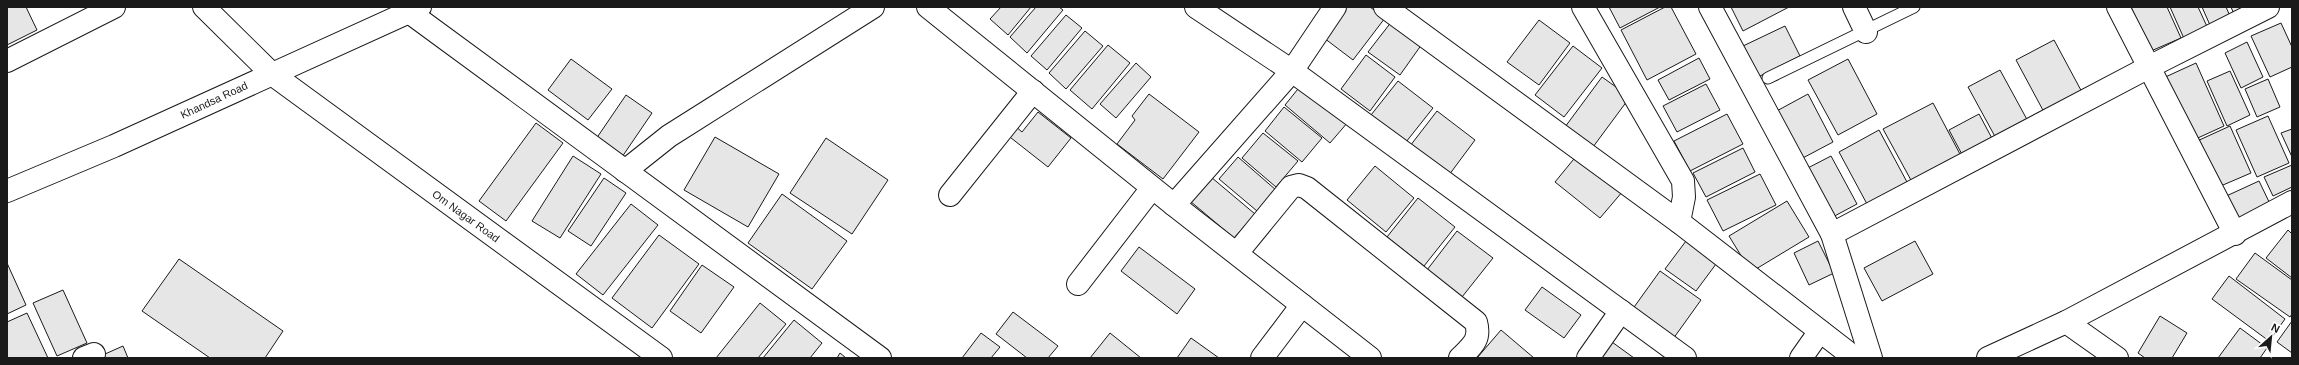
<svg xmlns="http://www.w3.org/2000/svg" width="2299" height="365" font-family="Arial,sans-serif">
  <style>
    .building { fill: #e6e6e6; stroke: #1a1a1a }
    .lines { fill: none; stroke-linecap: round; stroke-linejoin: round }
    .lane-casing { stroke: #1a1a1a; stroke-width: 13 }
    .street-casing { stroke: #1a1a1a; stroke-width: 24 }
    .secondary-casing { stroke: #1a1a1a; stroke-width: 24 }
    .lane { stroke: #fff; stroke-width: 11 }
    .street { stroke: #fff; stroke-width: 22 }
    .secondary { stroke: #fff; stroke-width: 22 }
    .labels { text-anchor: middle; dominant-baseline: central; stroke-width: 3; stroke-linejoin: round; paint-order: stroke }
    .street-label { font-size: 11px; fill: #1a1a1a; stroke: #fff }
  </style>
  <rect width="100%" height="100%" fill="#fff"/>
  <g class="building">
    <path d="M7 7H26L37 30 7 45Z"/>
    <path d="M1001 7H1031L1008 35 990 19Z"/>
    <path d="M1036 7H1059L1063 10 1027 53 1010 37Z"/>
    <path d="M1347 7H1370L1385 18 1353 60 1324 38Z"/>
    <path d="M1609 7H1660L1620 28Z"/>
    <path d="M1665 7H1671L1696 54 1647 80 1621 30Z"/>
    <path d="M1731 7H1789L1743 31Z"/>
    <path d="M2131 7H2167L2181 38 2151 51Z"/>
    <path d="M2170 7H2198L2210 33 2186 43Z"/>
    <path d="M2202 7H2226L2233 23 2213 32Z"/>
    <path d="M2231 7H2263L2236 19Z"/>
    <path d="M1066 15 1082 28 1047 70 1031 56Z"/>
    <path d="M1539 20 1570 43 1539 85 1507 62Z"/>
    <path d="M1392 21 1422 44 1400 75 1368 52Z"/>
    <path d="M2281 23 2292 47V67L2270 77 2251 36Z"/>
    <path d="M1785 26 1800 56 1758 77 1743 46Z"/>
    <path d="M1085 31 1103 46 1066 89 1049 73Z"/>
    <path d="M2054 40 2083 94 2045 114 2016 60Z"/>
    <path d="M2247 42 2263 77 2241 88 2225 53Z"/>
    <path d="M1108 45 1130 63 1092 109 1070 90Z"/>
    <path d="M1573 46 1602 68 1564 117 1535 95Z"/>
    <path d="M1366 55 1395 77 1370 111 1341 89Z"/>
    <path d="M1699 58 1710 79 1669 100 1658 80Z"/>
    <path d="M571 59 612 89 588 120 548 90Z"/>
    <path d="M1848 59 1877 114 1838 135 1808 80Z"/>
    <path d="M1136 63 1151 77 1116 118 1100 104Z"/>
    <path d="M2196 63 2224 126 2189 142 2161 79Z"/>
    <path d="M2000 70 2030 125 1998 142 1968 87Z"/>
    <path d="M2230 71 2250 115 2227 126 2207 81Z"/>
    <path d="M1602 77 1630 97 1593 147 1565 127Z"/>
    <path d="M2268 79 2280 107 2257 117 2245 89Z"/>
    <path d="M1398 81 1433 108 1406 142 1371 115Z"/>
    <path d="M1302 84 1348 122 1330 143 1285 105Z"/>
    <path d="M1706 84 1720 110 1677 132 1663 106Z"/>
    <path d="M1149 94 1199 132 1163 179 1117 144 1135 120 1132 116Z"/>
    <path d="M1808 94 1833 142 1799 160 1773 113Z"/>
    <path d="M626 95 652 113 622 157 596 139Z"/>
    <path d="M1933 103 1961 156 1912 182 1883 129Z"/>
    <path d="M1284 107 1322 138 1302 162 1265 131Z"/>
    <path d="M1437 111 1475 140 1449 175 1410 146Z"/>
    <path d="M1038 112 1071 138 1048 167 1006 134 1014 125 1022 132Z"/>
    <path d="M1727 114 1743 144 1690 171 1674 141Z"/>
    <path d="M1979 114 1995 144 1965 160 1949 130Z"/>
    <path d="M2268 116 2289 163 2257 177 2236 130Z"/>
    <path d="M536 123 563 143 506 221 479 201Z"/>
    <path d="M2230 126 2251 173 2216 188 2195 142Z"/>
    <path d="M2292 129V157L2281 133Z"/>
    <path d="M1879 130 1907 182 1867 204 1839 152Z"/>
    <path d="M1263 133 1298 161 1276 187 1242 158Z"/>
    <path d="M715 137 779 174 748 227 684 190Z"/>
    <path d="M826 138 888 180 852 234 790 193Z"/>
    <path d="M1743 148 1755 172 1706 197 1693 173Z"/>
    <path d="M1578 154 1623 191 1600 218 1555 182Z"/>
    <path d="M573 156 601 174 560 238 532 221Z"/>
    <path d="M1831 156 1857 204 1829 219 1802 171Z"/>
    <path d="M1238 157 1276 190 1257 211 1219 179Z"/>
    <path d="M2292 165V187L2273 196 2264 177Z"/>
    <path d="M1375 166 1414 198 1386 232 1347 200Z"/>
    <path d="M1760 174 1776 205 1723 231 1707 200Z"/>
    <path d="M1211 177 1255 214 1234 238 1190 201Z"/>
    <path d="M604 178 626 193 591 246 568 231Z"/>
    <path d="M2259 181 2272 208 2235 224 2222 198Z"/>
    <path d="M782 194 847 241 812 289 748 243Z"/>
    <path d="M1418 198 1455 227 1424 266 1387 237Z"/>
    <path d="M1787 201 1809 237 1751 272 1729 236Z"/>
    <path d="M631 204 658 225 603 295 576 274Z"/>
    <path d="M2288 230 2292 234V278L2266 258Z"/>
    <path d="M1457 231 1493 258 1462 297 1427 270Z"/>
    <path d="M659 235 699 264 652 328 612 298Z"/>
    <path d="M1689 237 1719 260 1696 291 1665 269Z"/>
    <path d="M1818 241 1834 273 1809 285 1794 253Z"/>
    <path d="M1915 241 1933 274 1882 301 1864 268Z"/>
    <path d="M1139 247 1195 289 1177 314 1121 271Z"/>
    <path d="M2255 253 2292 280V314L2290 317 2236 279Z"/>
    <path d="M179 259 283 331 265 358H210L142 311Z"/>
    <path d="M7 263 26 305 7 314Z"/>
    <path d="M702 265 734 287 701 333 670 311Z"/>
    <path d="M1660 271 1701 300 1673 339 1632 310Z"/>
    <path d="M2229 276 2285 319 2269 341 2212 299Z"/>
    <path d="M1542 287 1581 315 1564 338 1525 310Z"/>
    <path d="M63 290 87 343 57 356 33 303Z"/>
    <path d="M760 303 786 324 758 358H716Z"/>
    <path d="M1013 312 1058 346 1048 358H1027L996 334Z"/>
    <path d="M27 313 48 358H7V322Z"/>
    <path d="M2160 316 2187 333 2172 358H2145L2138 353Z"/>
    <path d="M794 320 822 343 810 358H763Z"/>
    <path d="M2292 321V353L2277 342Z"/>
    <path d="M2240 328 2267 348 2260 358H2218Z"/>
    <path d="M1501 330 1534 358H1477Z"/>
    <path d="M981 333 1000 347 991 358H962Z"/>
    <path d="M1110 333 1141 358H1090Z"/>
    <path d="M1191 338 1219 358H1177Z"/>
    <path d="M1612 342 1634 358H1600Z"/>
    <path d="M123 346 128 358H96Z"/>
    <path d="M840 353 846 358H837Z"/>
  </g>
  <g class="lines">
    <defs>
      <path id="lane" d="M1768 78 1914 7"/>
      <g id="street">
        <path d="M928 7 1174 205 1370 358"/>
        <path d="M1196 7 1292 71 1685 358"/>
        <path d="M1385 7 1679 222 1855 358"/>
        <path d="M1583 7 1683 181 1684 197 1679 222"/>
        <path d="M1710 7 1832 234 1871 358"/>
        <path d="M1854 7 1866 32"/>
        <path d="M2118 7 2235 234"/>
        <path d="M409 12 880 358"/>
        <path d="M7 61 114 7"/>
        <path d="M625 171 669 136 873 7"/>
        <path d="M950 195 1033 91"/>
        <path d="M1174 205 1292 71 1335 7"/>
        <path d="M1832 234 2149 67 2268 7"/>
        <path d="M1237 253 1291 187 1299 185 1307 188 1476 322C1481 340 1472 346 1460 358"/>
        <path d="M1078 284 1152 188"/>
        <path d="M2066 322 2117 358"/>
        <path d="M84 358 94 354"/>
        <path d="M1262 358 1302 305"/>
        <path d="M1588 358 1621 311"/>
        <path d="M1801 358 1820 331"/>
        <path d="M1988 358 2066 322 2292 202"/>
      </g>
      <g id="secondary">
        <path d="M204 7 272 74 661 358"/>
        <path d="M7 191 114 146 420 7"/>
      </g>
    </defs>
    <use href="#lane" class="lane-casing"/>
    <use href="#street" class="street-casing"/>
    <use href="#secondary" class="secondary-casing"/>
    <use href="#lane" class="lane"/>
    <use href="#street" class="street"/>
    <use href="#secondary" class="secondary"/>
  </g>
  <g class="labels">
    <g class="street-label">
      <text transform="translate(214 100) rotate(-25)">Khandsa Road</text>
      <text transform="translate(466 216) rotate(36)">Om Nagar Road</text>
    </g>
  </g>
  <rect width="2299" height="365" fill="none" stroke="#1a1a1a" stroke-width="16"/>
  <g transform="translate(2271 337) rotate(27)" stroke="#ffffff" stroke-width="3" paint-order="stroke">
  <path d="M0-3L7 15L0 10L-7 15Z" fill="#1a1a1a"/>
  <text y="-6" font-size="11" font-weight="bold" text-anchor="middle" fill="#1a1a1a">N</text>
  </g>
</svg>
